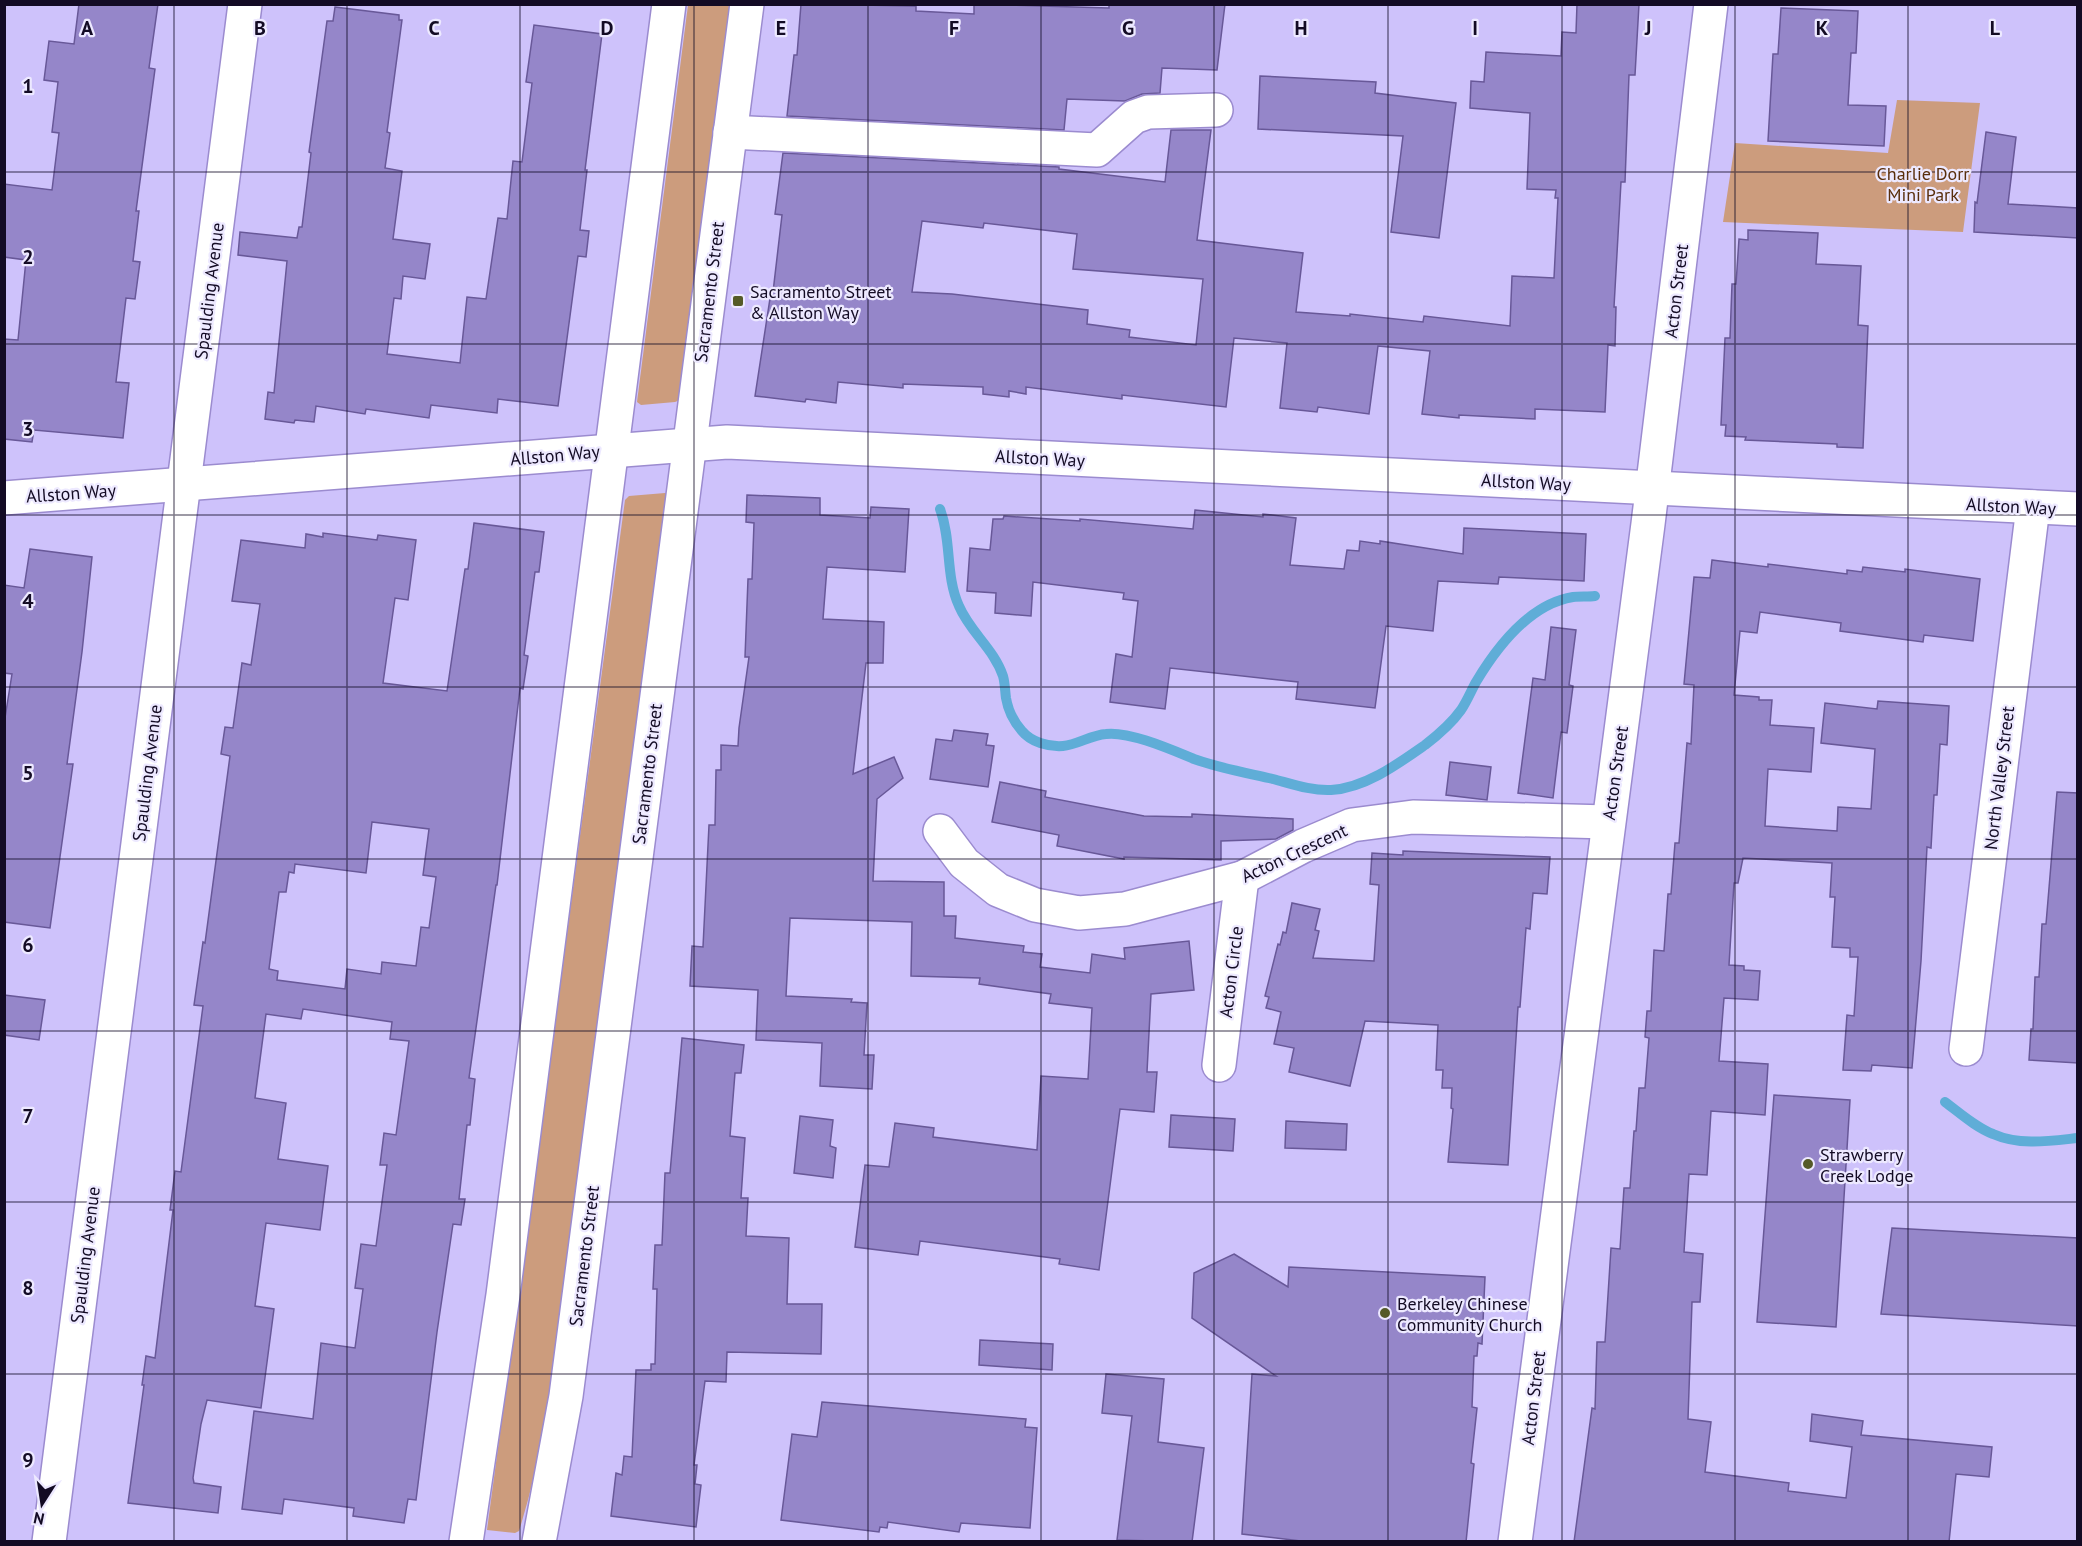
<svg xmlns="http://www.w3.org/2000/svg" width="2082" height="1546" font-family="'PT Sans',sans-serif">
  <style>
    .green { fill: #cc9c7d }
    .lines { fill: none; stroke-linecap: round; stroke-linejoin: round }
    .stream { stroke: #5fadd7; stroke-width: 10 }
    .building { fill: #9586c9; stroke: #685898; stroke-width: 1.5; fill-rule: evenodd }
    .minor-casing { stroke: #9b8bcf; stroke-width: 36 }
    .minor { stroke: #fff; stroke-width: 33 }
    .grid { fill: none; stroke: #130b24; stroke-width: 1.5; stroke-opacity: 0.55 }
    .poi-dot { fill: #555a28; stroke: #ede9ff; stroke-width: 2 }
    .labels { text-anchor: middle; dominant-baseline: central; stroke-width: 4.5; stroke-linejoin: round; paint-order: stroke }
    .park-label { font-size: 18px; fill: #592e0c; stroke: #ede9ff }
    .street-label { font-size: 18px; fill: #130b24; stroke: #ede9ff }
    .poi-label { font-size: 18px; fill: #130b24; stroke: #ede9ff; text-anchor: start }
    .grid-label { font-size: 20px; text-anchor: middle; font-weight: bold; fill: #130b24; stroke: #ede9ff; stroke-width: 4.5; stroke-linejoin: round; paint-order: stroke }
  </style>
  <rect width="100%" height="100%" fill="#cec2fb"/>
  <g class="green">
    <path d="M688 5H732L680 400 675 402 641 405 637 402Z"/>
    <path d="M1897 100 1980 103 1963 232 1723 222 1735 143 1888 153Z"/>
    <path d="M665 493 668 494 564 1317C552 1390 541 1461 519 1531L515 1533 487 1530 625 500 629 496Z"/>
  </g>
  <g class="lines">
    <g class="stream">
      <path d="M940 509C952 541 945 575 959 606 970 632 994 649 1003 676 1005 683 1005 691 1006 698 1008 710 1014 722 1022 731 1031 742 1048 747 1063 746 1077 745 1091 735 1106 734 1129 731 1172 750 1194 759 1219 768 1247 773 1273 779 1292 784 1312 791 1331 790 1365 788 1398 764 1425 745 1438 735 1451 724 1461 710 1467 701 1471 691 1476 682 1497 647 1529 604 1573 597 1580 596 1588 597 1595 596"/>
      <path d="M1945 1102C1960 1113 1975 1127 1993 1134 2020 1146 2050 1141 2078 1138"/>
    </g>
  </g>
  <g class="building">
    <path d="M79 4H158L149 68 155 69 136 211H139L133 261 140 262 135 299 126 298 116 382 129 383 123 438 34 430 32 442 4 439V339L18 340 26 260 4 257V184L52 190 59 133 52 132 58 82 44 80 49 41 74 44Z"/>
    <path d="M801 4 916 6V11L974 14V4L1109 8V4H1225L1217 70 1162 68 1160 93 1142 94 1125 101 1067 99 1064 130 787 116 794 55H797Z"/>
    <path d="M1577 4H1639L1635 75H1629L1625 182H1621L1614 307H1616L1615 346 1608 345 1605 412 1535 409V419L1459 415V418L1422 414 1430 351 1378 346 1369 414 1318 407 1317 412 1280 408 1287 343 1234 338 1226 407 1122 395V399L1026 387V394L1009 391V397L983 394V387L903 384V388L838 382 836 403 806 399 805 402 755 396 771 292H773L782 215 775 214 783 153 1059 167V169L1165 182 1171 130H1211L1197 240 1303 253 1296 312 1350 316V314L1423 322 1424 316 1510 326 1512 276 1554 278 1558 198H1555L1556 190 1527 189 1530 113 1470 108 1471 81 1484 82 1486 52 1561 56 1562 32 1576 33ZM922 221 983 228 984 223 1077 234 1073 269 1203 279 1196 345 1129 337 1130 330 1087 324 1088 310 952 294 912 292Z"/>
    <path d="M335 7 399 15V20H402L387 132 390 133 385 168 402 171 393 239 430 244 425 279 403 276 401 299 394 298 387 354 460 363 467 297 486 299 498 218 507 219 513 161 522 162 532 83 526 82 534 25 602 34 585 170H587L580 230 589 231 586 257 578 256 558 406 498 399 497 413 431 405 429 418 366 409 365 414 316 406 314 422 295 420 294 423 265 419 268 392 274 393 287 261 238 255 240 232 297 238 299 227H302L311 153 309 152 327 21H333Z"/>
    <path d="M1781 8 1858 11 1856 53H1851L1848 105 1886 106 1884 146 1768 141 1773 54H1778Z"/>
    <path d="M1260 76 1376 82 1375 93 1456 103 1439 238 1391 232 1403 136 1258 129Z"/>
    <path d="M1986 132 2016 137 2008 204 2078 208V238L1974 232 1975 202 1977 203Z"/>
    <path d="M1748 230 1818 233 1816 264 1861 266 1858 325 1868 326 1863 448 1837 447V444L1745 440 1746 437 1725 436 1726 425H1721L1725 338H1730L1732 284H1736L1739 239 1748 240Z"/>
    <path d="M747 495 820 498V515L870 518 871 507 909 509 905 572 827 567 823 619 884 622 883 663H866L853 774 894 757 903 778 877 799 873 881 944 882V916H956L955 938 1024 946 1023 952 1042 954 1040 967 1090 973 1092 954 1125 959 1124 948 1189 941 1194 990 1151 994 1147 1072H1157L1154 1112 1120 1109 1099 1270 1059 1264 1060 1259 920 1241 918 1255 855 1247 865 1165 889 1167 895 1123 934 1128 933 1137 1037 1150 1041 1076 1088 1079 1092 1008 1049 1003 1051 994 979 984 980 978 911 976 912 922 790 918 786 996 852 999 851 1002 867 1003 864 1055H874L872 1089 820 1086 822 1043 756 1040 758 990 690 986 692 946 703 947 709 825H715L716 770H721V745L738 746 739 728 749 657H745L748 579H752L754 523 746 522Z"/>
    <path d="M1195 510 1263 517V514L1296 518 1290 565 1344 569 1347 550 1359 551 1360 541 1380 544V541L1463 554 1464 528 1586 534 1584 581 1499 577 1498 584 1438 581 1433 631 1386 626 1375 708 1296 699 1298 682 1170 668 1165 709 1110 702 1116 654 1132 657 1138 601 1123 599 1124 593 1033 582 1031 616 995 613 996 593 967 591 970 548 990 550 993 519H1003L1004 516 1080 521V519L1193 529Z"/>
    <path d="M474 523 544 532 539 572H535L524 655 528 656 523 689 520 688 497 885H496L469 1078 475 1079 470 1125H467L459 1199H465L461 1225 453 1224 437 1332 416 1500 408 1499 404 1523 353 1516 354 1508 284 1499 282 1514 242 1509 254 1411 313 1419 321 1343 355 1348 363 1289 355 1288 361 1244 376 1246 387 1165H380L384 1133 396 1135 409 1041 390 1039 392 1022 303 1009 301 1019 266 1014 255 1098 286 1103 278 1159 328 1166 320 1230 266 1223 255 1306 274 1309 261 1408 207 1400 201 1424 193 1478 194 1483 221 1487 218 1513 128 1503 144 1385H142L146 1356 155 1358 173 1210H170L175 1171 181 1172 203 1006 194 1005 203 942 205 943 230 756 221 754 225 727 233 728 242 663 251 665 260 604 232 601 241 540 305 548 306 534 323 537V533L377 540 378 535 416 540 408 600 395 598 383 683 447 691 465 569H468ZM372 822 429 829 423 875 436 877 429 928 421 927 416 966 382 962 381 974 347 969 345 989 277 980 278 971 269 969 279 892H286L289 872 294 873 295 864 366 873Z"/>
    <path d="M30 549 92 557 82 652 67 764H73L50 928 4 922V724L12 674 4 673V585L24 588Z"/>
    <path d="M1712 560 1768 567V564L1847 574V570L1862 572 1863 567 1905 572V569L1980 579 1973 641 1924 635 1923 642 1840 631 1841 623 1760 612 1757 633 1740 631 1734 695 1759 697V700H1772L1770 725 1814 728 1811 772 1768 769 1765 826 1837 831 1838 807 1871 809 1875 749 1821 743 1825 703 1877 709 1878 701 1949 706 1947 745 1940 744 1937 795H1934L1931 848 1927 847 1921 961 1912 1068 1872 1065 1871 1071 1843 1070 1847 1015 1854 1016 1858 957H1850V948L1832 947 1835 897H1830L1832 863 1743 858 1738 883H1734L1729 965 1744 966V970L1760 971 1758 1000 1724 998 1719 1061 1768 1064 1765 1115 1711 1111 1707 1175 1689 1174 1684 1252 1703 1254 1700 1302H1692L1688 1419 1711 1422 1705 1472 1789 1483 1788 1491 1846 1498 1852 1447 1810 1441 1812 1414 1863 1421 1861 1435 1992 1447 1989 1477 1956 1474 1949 1542H1574L1592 1408 1595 1409 1597 1342H1605L1611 1248 1620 1249 1624 1188H1630L1634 1131H1636L1639 1088H1645L1649 1038 1645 1037 1647 1011H1651L1654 950 1664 951 1668 894H1671L1675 843H1679L1687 743 1691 744 1694 685 1684 684 1694 577 1710 578Z"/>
    <path d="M1551 627 1576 630 1569 685 1573 686 1567 733 1561 732 1553 798 1518 793 1533 678 1545 680Z"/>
    <path d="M954 730 988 734 986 745 994 746 988 787 930 779 936 739 952 741Z"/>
    <path d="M1450 762 1491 767 1487 800 1446 795Z"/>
    <path d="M1000 782 1046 791 1045 797 1144 816 1192 817V814L1293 819V830L1276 839 1221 841V860L1124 857V859L1057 846 1059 835 992 822Z"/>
    <path d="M2057 792 2078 793V1063L2029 1060 2031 1029H2033L2035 977H2039L2042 924H2046Z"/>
    <path d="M1403 851 1550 857 1547 894 1533 893 1530 929 1526 928 1520 1007H1518L1508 1165 1448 1162 1453 1109 1451 1108 1452 1088H1442L1443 1070H1436L1438 1025 1365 1021 1350 1086 1289 1072 1294 1048 1274 1044 1281 1012 1266 1008 1269 997 1265 996 1278 944 1280 945 1283 932 1286 933 1292 903 1320 909 1315 930 1319 931 1313 958 1374 961 1379 885 1370 884 1372 853 1403 855Z"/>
    <path d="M4 995 45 1000 39 1040 4 1035Z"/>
    <path d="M682 1038 744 1045 741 1073H735L730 1136 745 1138 741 1198H748L746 1236 789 1238 787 1304H822L821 1354 727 1352 726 1382 705 1381 694 1465H697L695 1484 701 1485 696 1527 611 1516 616 1473 622 1475 624 1456 632 1457 636 1370H651V1364H655L657 1289H653L655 1245H662L665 1173H670Z"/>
    <path d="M1774 1095 1850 1100 1836 1327 1757 1322Z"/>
    <path d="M1171 1115 1235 1119 1233 1151 1169 1147Z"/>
    <path d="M800 1116 833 1120 830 1146 836 1148 833 1178 794 1173Z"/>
    <path d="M1286 1121 1347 1124 1346 1150 1285 1148Z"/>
    <path d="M1892 1228 2078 1238V1326L1881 1314Z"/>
    <path d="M1234 1254 1288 1287 1289 1267 1485 1277 1482 1344 1478 1343 1477 1356H1474L1472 1407 1477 1408 1471 1463 1474 1464 1466 1542H1309L1242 1534 1252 1374 1276 1376 1192 1318 1194 1273Z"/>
    <path d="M980 1340 1053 1344 1052 1370 979 1365Z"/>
    <path d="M1106 1374 1164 1379 1158 1442 1204 1448 1192 1542 1117 1540 1132 1416 1102 1413Z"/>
    <path d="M822 1402 1026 1419 1025 1427 1037 1428 1030 1528 961 1523 959 1532 888 1522 887 1528 880 1527 879 1532 781 1520 792 1434 817 1437Z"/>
  </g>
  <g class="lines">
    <defs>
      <g id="minor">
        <path d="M730 132 1097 150 1134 117 1148 112 1216 110"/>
        <path d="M4 498 727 442 2078 509"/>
        <path d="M940 831 964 863 998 890 1035 905 1079 913 1125 909 1242 878 1303 846 1352 825 1413 817 1608 822"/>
        <path d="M1966 1049 2033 507"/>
        <path d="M1219 1065 1242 878"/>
        <path d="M49 1542 245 4"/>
        <path d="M466 1542 503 1295 669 4"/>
        <path d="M539 1542 566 1396 747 4"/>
        <path d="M1515 1542 1648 524 1711 4"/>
      </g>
    </defs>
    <use href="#minor" class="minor-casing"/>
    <use href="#minor" class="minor"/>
  </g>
  <path class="grid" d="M174 4V1542M347 4V1542M520 4V1542M694 4V1542M868 4V1542M1041 4V1542M1214 4V1542M1388 4V1542M1562 4V1542M1735 4V1542M1908 4V1542M4 172H2078M4 344H2078M4 515H2078M4 687H2078M4 859H2078M4 1031H2078M4 1202H2078M4 1374H2078"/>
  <g class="poi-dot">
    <rect x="732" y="295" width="12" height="12" rx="3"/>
    <circle cx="1808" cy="1164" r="6"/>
    <circle cx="1385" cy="1313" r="6"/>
  </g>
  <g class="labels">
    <g class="park-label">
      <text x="1923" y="173">Charlie Dorr<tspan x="1923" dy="21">Mini Park</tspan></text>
    </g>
    <g class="street-label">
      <text transform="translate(209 291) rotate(-83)">Spaulding Avenue</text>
      <text transform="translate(1676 291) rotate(-83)">Acton Street</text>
      <text transform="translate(709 292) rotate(-83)">Sacramento Street</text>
      <text transform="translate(555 455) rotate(-5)">Allston Way</text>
      <text transform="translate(1040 458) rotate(3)">Allston Way</text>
      <text transform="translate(1526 482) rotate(3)">Allston Way</text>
      <text transform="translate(71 493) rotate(-4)">Allston Way</text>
      <text transform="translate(2011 506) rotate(3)">Allston Way</text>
      <text transform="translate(147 773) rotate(-83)">Spaulding Avenue</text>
      <text transform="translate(1615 773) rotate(-82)">Acton Street</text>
      <text transform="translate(647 774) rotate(-83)">Sacramento Street</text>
      <text transform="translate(1999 778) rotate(-83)">North Valley Street</text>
      <text transform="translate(1294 853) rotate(-25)">Acton Crescent</text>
      <text transform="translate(1231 972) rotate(-83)">Acton Circle</text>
      <text transform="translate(85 1255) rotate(-83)">Spaulding Avenue</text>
      <text transform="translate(584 1256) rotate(-83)">Sacramento Street</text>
      <text transform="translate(1533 1398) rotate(-83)">Acton Street</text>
    </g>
    <g class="poi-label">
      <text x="750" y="291">Sacramento Street<tspan x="750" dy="21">&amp; Allston Way</tspan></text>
      <text x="1820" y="1154">Strawberry<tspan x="1820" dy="21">Creek Lodge</tspan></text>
      <text x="1397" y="1303">Berkeley Chinese<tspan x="1397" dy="21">Community Church</tspan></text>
    </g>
  </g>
  <g class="grid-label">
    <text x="87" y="35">A</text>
    <text x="260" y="35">B</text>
    <text x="434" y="35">C</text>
    <text x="607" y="35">D</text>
    <text x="781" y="35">E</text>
    <text x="954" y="35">F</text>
    <text x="1128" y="35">G</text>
    <text x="1301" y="35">H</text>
    <text x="1475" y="35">I</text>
    <text x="1648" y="35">J</text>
    <text x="1822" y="35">K</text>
    <text x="1995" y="35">L</text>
    <text x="28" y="93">1</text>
    <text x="28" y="264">2</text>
    <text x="28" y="436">3</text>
    <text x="28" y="608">4</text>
    <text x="28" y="780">5</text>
    <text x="28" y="952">6</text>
    <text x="28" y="1123">7</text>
    <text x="28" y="1295">8</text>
    <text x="28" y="1467">9</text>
  </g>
  <rect width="2082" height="1546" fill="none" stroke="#130b24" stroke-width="12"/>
  <g transform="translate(42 1504) rotate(192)" stroke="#ede9ff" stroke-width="4.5" paint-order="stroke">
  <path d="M0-4.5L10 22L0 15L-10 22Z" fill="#130b24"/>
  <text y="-9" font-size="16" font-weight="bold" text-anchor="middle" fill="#130b24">N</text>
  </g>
</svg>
